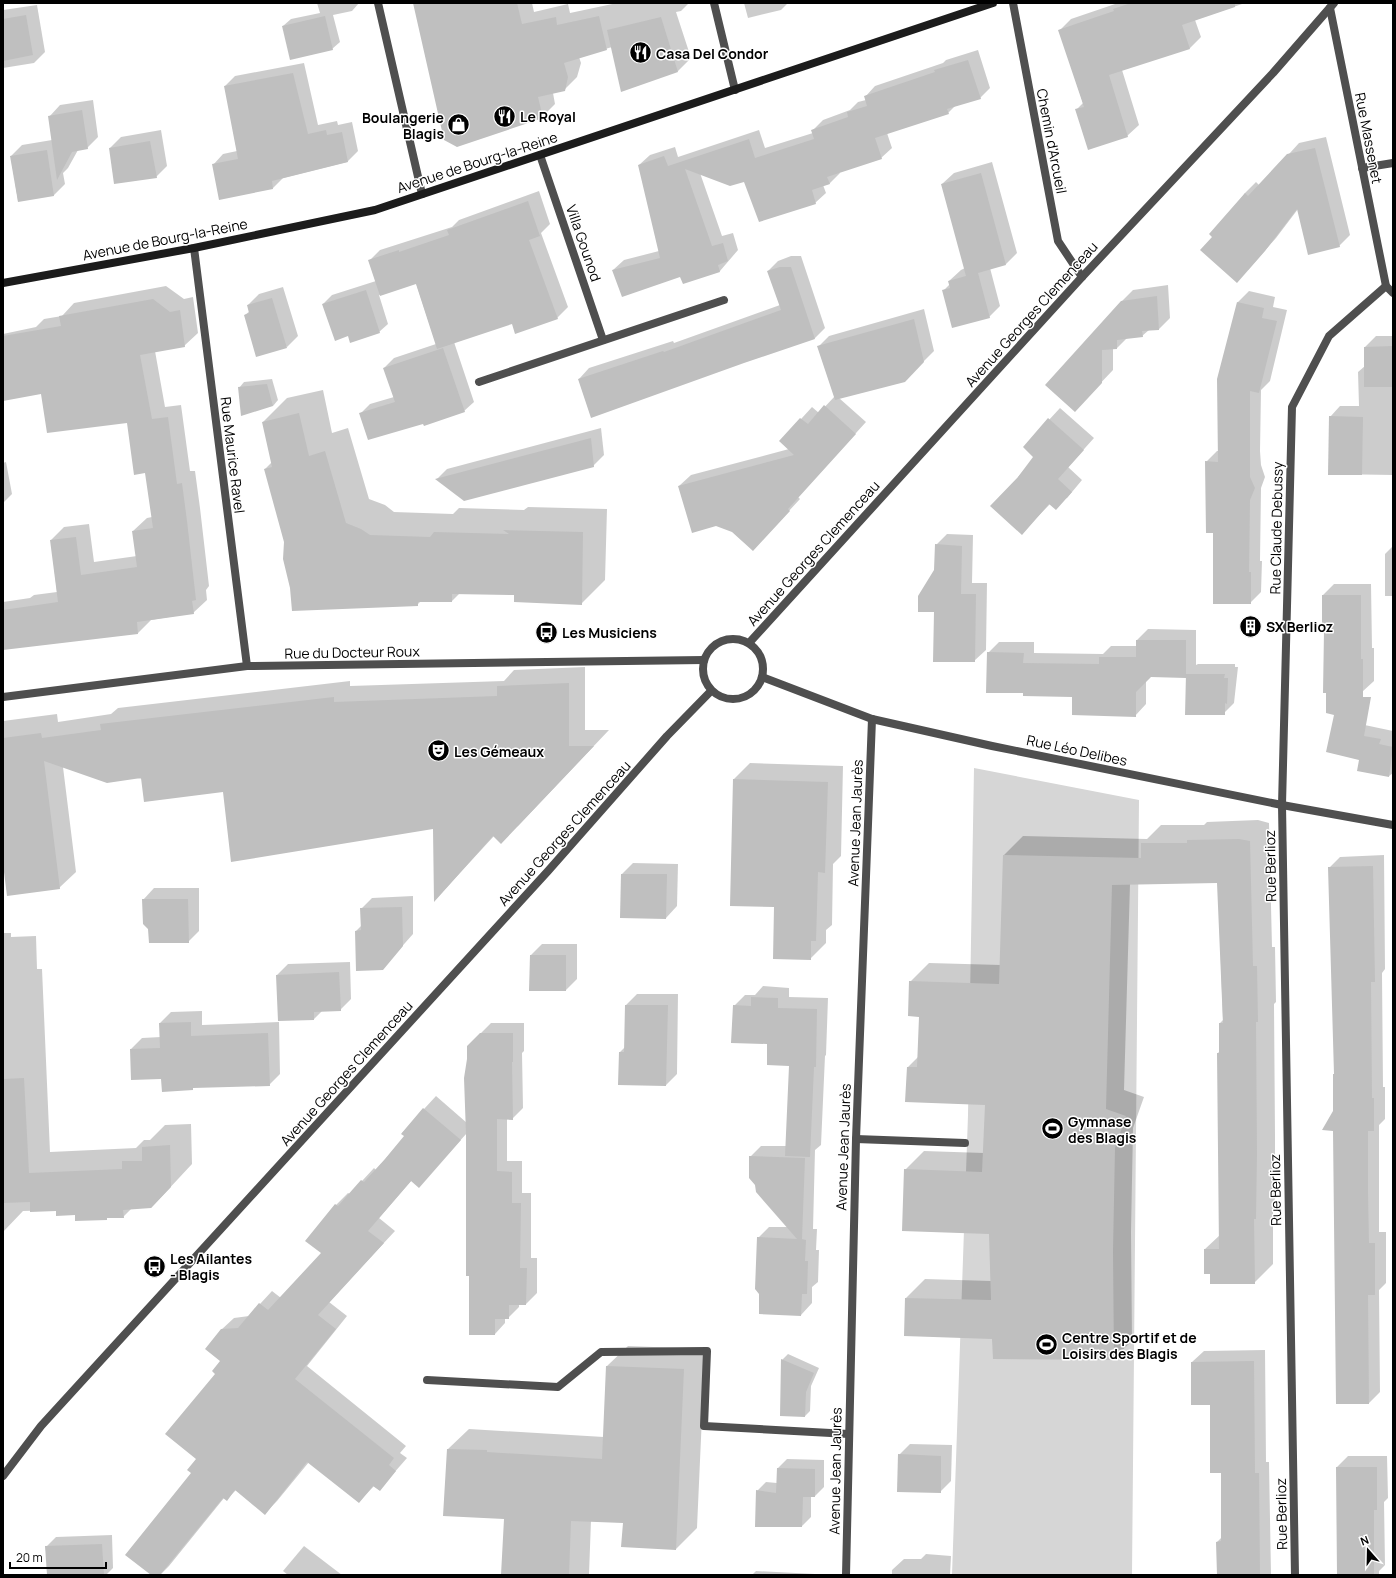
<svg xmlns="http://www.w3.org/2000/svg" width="1396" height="1578" font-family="Manrope,sans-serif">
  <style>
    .pitch { fill: #d6d6d6 }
    .shadow { fill: #0003 }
    .building { fill: #bfbfbf }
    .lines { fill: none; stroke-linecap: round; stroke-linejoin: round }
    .service { stroke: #4f4f4f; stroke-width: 8 }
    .minor { stroke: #4f4f4f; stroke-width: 8 }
    .tertiary { stroke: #4f4f4f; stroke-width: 8 }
    .secondary { stroke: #1c1c1c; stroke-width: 8 }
    .labels { text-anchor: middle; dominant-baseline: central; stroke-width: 3; stroke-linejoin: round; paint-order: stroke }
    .poi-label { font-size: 14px; font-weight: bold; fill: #000; stroke: #fff; text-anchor: start }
    .street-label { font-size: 14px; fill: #000; stroke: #fff }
  </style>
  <rect width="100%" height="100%" fill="#fff"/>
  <path class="pitch" d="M974 768 1139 800 1132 1575H952L968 1115Z"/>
  <g class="shadow">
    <path d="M317 3H359L352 11 333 15 340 42 332 49 283 26 291 19 320 13Z"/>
    <path d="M414 3H532L534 12 568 4 570 13 617 3H689L681 11 676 12 691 58 678 71 622 91 612 47 579 57 581 63 577 77 564 90 553 93 555 104 542 117Z"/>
    <path d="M744 3H788L781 10 748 18Z"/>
    <path d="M1118 3H1245L1195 20 1201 37 1190 48 1122 70 1139 125 1127 136 1076 110 1083 103 1060 30 1071 19Z"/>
    <path d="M37 5 45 52 34 63 3 68V10Z"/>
    <path d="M978 50 990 88 980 98 955 106 948 113 887 133 892 148 881 158 839 172 840 173 829 184 823 185 826 193 815 203 745 181 700 173 722 236 733 233 738 250 720 271 683 283 681 276 613 270 624 260 659 251 639 165 650 155 675 147 678 157 759 130 765 148 813 133V130L823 120 850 110 858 102 866 100 865 97 875 86 943 63 946 60Z"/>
    <path d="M304 63 318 125 337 121 338 125 352 122 358 151 347 162 283 178 273 188 213 165 223 154 237 151 225 86 235 76Z"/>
    <path d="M93 100 98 137 87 148 78 150 68 168 63 173 65 184 54 195 18 201 11 156 22 145 52 140 49 117 60 105Z"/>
    <path d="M161 130 167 166 156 177 110 148 121 137Z"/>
    <path d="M1326 137 1350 235 1339 246 1298 209 1276 238 1248 270 1214 237 1245 193 1256 182 1260 186 1299 143Z"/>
    <path d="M992 162 1017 253 1006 264 990 268 1000 306 989 317 944 290 950 284 949 281 961 270 965 268 942 184 954 173Z"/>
    <path d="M539 191 550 224 541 233 568 307 557 318 512 323 454 342 474 402 464 411 424 423 360 414 370 404 394 397 384 368 394 358 436 344 416 283 379 295 388 324 379 332 349 335 323 304 332 295 376 281 369 261 380 250 452 227 459 220Z"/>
    <path d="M791 256H801L825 328 815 338 744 362 579 379 589 368 673 341 674 343 780 305 768 271 778 261Z"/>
    <path d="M1168 285 1170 318 1159 329 1149 330 1142 336 1127 338 1117 348H1113V370L1075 410 1121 302 1133 290Z"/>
    <path d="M166 286 184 299 193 297 198 333 184 346 155 351 165 407 181 405 190 471H195L200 508 209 586 206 590 207 600 193 613 151 620 138 633 3 649V602L30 598 34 595 57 592 51 540 64 527 89 524 94 562 137 556 133 531 147 518 152 517 146 472 128 422 42 393 3 400V334L36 327 44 319 62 316 74 303Z"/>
    <path d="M283 287 298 336 287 347 245 315 250 311 248 305 259 294Z"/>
    <path d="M1249 291 1275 297 1273 307 1287 310 1270 381 1261 390 1260 451 1261 465 1265 477 1261 488 1260 561H1262L1261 592 1250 603 1214 532 1206 462 1217 451H1219L1218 379 1238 302Z"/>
    <path d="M924 309 934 351 904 381 839 398 866 422 798 497 800 499 764 538 679 486 691 475 789 449 781 441 812 407 819 413 835 396 819 346 829 336Z"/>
    <path d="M1376 336H1393V475L1329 474 1330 417 1340 406H1359L1358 372 1365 366V347Z"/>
    <path d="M272 379 278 400 273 406 239 388 244 382Z"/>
    <path d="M323 390 332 433 348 428 369 499 385 505 394 512 453 514 459 508 524 510 528 507 607 509 605 580 581 604 515 594 460 593 452 601H421L417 605 285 542 265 469 272 462 263 422 287 398Z"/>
    <path d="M1060 408 1094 438 1068 467 1082 480 1067 498 1050 504 1022 533 1018 477 1035 457 1024 447Z"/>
    <path d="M601 428 604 455 593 466 437 479 447 469Z"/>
    <path d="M6 462 12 494 3 503V463Z"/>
    <path d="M947 534 973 535 972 583H987L986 650 974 661 935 570 936 545Z"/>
    <path d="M1393 546V596H1385V554Z"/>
    <path d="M1334 584H1371L1372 648H1374V681L1362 692 1325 630 1323 595Z"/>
    <path d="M1148 629 1196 630V665L1198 664H1235V667H1238L1234 703 1223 714 1187 675 1150 676 1146 680V704L1135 716 1073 696 1024 692 988 653 999 642H1034V653L1103 654 1111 646H1137V640Z"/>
    <path d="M585 667V730H609L518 826 494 836 435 900 434 828 224 791 63 767 76 872 59 888 3 867V721L57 714 58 722 111 714 118 708 350 681V686L504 681 514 670Z"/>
    <path d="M1341 720 1393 731V773L1389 776 1361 759Z"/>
    <path d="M750 763 843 766 841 856 833 864 832 925 826 930V943L810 959 775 906 734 779Z"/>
    <path d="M1258 820 1269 823 1272 947H1275L1276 1002 1274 1004 1275 1134V1199L1273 1202V1264L1254 1283 1211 1273 1205 1249 1220 1235 1218 1053 1220 1051V1023L1223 1020 1218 882 1130 884 1124 1090 1144 1097 1133 1128 1131 1232 1132 1341 1113 1359 993 1338 906 1298 925 1279 991 1281 990 1233 905 1170 924 1151 984 1153 986 1104 908 1067 919 1056 920 1016 910 982 929 963 1001 965 1004 855 1023 836 1147 839 1161 825H1204L1207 822Z"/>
    <path d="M1384 855 1385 969 1382 973 1383 1087H1385V1119L1379 1125V1232H1386V1283L1379 1290 1380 1392 1369 1403 1334 1112 1335 1073 1329 868 1340 857Z"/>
    <path d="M633 863 678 864 677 906 666 918 622 874Z"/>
    <path d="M154 888H199V931L188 942 143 900Z"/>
    <path d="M413 896V934L382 969 356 931 362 925 361 909 372 898Z"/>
    <path d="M3 933H11V937L36 936 37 969H42L50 1152 136 1148 144 1140H150L165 1125 191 1124 192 1164 151 1208H132L123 1217 76 1220V1214L57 1210 23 1211 3 1232Z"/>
    <path d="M542 944H577V979L566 990 531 955Z"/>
    <path d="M350 962 351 999 340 1010 322 1011 314 1019 277 975 288 964Z"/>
    <path d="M763 986 789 988V997L828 998 826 1055 825 1056 821 1145 815 1150 813 1229H817L816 1250H819L818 1282 812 1287V1303L801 1315 758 1238 769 1227H788L750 1157 761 1146H787L790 1065 734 1006 745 995H755Z"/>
    <path d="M637 994H678L677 1074 666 1085 620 1052 625 1047 626 1005Z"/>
    <path d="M202 1011V1025L279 1022 280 1074 269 1085 194 1087 192 1089 162 1078 131 1049 142 1038 161 1037 160 1023 171 1012Z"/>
    <path d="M491 1023H524V1051L522 1053 523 1108 512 1119H507V1161H522V1193H531V1258H537V1293L526 1304H519V1307L508 1318H505V1323L495 1334 467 1133 419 1186 412 1180 379 1218 395 1231 329 1302 347 1316 307 1366 406 1446 400 1453 407 1458 379 1490 374 1486 359 1502 309 1462 277 1501 265 1513 236 1490 227 1499 224 1498 169 1566 160 1575H152L197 1458 216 1374 222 1361 221 1330 234 1318 249 1316 272 1291 281 1298 323 1253 336 1205 348 1193 350 1194 374 1168 376 1170 405 1136 402 1133 436 1096 467 1123 480 1034Z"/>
    <path d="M628 1346 705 1349 697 1528 676 1549 622 1546 624 1522 591 1520 589 1575H502L505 1518 448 1449 469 1429 604 1437 607 1366Z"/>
    <path d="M1265 1350 1266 1462H1269L1271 1575H1218L1217 1542 1222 1537V1472L1211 1404 1192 1362 1204 1351Z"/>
    <path d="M788 1354 819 1368 811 1386 810 1411 805 1416 782 1360Z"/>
    <path d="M910 1444 952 1445 951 1481 940 1492 899 1455Z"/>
    <path d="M1348 1456H1387L1388 1498 1384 1502 1385 1565 1379 1571V1575H1338L1337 1467Z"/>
    <path d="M787 1459 824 1460V1487L815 1496H811V1517L802 1526 757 1491 766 1482 777 1483 778 1468Z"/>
    <path d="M112 1535 113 1568 106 1575H48L46 1547 56 1537Z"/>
    <path d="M304 1546 342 1575H288L283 1571Z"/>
    <path d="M926 1554 951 1556 950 1575H892V1570L904 1559H921Z"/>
    <path d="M756 1571 815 1574V1575H752Z"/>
  </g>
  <g class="building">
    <path d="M413 3H517L522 24 556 17 557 25 599 16 607 50 564 63 568 77 565 91 538 97 543 118 457 147 444 140Z"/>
    <path d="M1131 3H1235V7L1182 25 1190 49 1109 75 1128 137 1088 150 1075 109 1084 107 1058 30 1114 11 1113 9Z"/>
    <path d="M26 15 33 55 3 61V19Z"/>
    <path d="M325 16 333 50 290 60 282 26Z"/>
    <path d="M661 17 678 72 621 92 607 30Z"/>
    <path d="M968 60 981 99 947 109 949 114 875 138 882 159 827 177 830 184 812 190 816 204 759 222 744 182 730 186 685 169 712 246 723 243 728 261 718 265 720 272 683 284 680 277 622 297 612 270 660 258 638 165 664 156 668 166 749 139 755 158 814 139 811 130 848 117 847 112 867 106 864 96 935 72 934 70Z"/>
    <path d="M293 73 308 134 326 130 327 135 342 132 348 162 272 181 273 189 219 200 212 164 238 159 224 86Z"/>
    <path d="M82 110 88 149 72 152 57 180 48 116Z"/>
    <path d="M150 141 157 178 114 184 109 148Z"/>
    <path d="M1315 148 1340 247 1308 255 1297 209 1265 251 1237 283 1200 250 1212 237 1209 234 1245 193 1248 196 1287 154Z"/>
    <path d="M47 150 54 196 18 202 10 156Z"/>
    <path d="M981 173 1006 265 978 273 990 318 952 328 942 290 950 288 948 281 966 276 941 184Z"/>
    <path d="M528 201 540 236 529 240 558 319 515 334 512 324 437 349 416 284 380 296 368 260 399 250V252L449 235 447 230Z"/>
    <path d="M780 267H791L815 339 744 363 591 418 578 379 663 351 664 352 781 310 767 271Z"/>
    <path d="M366 290 380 333 350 343 348 336 335 341 322 304Z"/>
    <path d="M1157 296 1159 330 1142 331 1143 337 1117 340V349L1102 350V383L1075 412 1045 385 1121 301Z"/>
    <path d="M272 298 287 348 256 357 244 315 249 313 247 305Z"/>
    <path d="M153 299 170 312 180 310 185 347 140 355 152 419 168 417 177 484 182 483 187 521 196 600 192 601 194 614 137 622 138 634 3 650V610L58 602 50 540 76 537 81 575 137 567 132 531 153 528 145 473 134 475 127 423 47 433 41 394 3 401V336L61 326 59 316Z"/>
    <path d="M1237 302 1264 308 1262 318 1277 321 1259 393 1250 391V477L1255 488 1250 500 1249 572H1251V604H1213V533H1206L1205 461 1218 462 1217 379Z"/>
    <path d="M914 319 924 362 905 382 835 400 817 346Z"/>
    <path d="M1393 346V387H1364V347Z"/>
    <path d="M443 348 465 412 424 426 423 424 368 440 359 413 395 402 383 368Z"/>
    <path d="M267 384 273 406 241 416 238 387Z"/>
    <path d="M824 405 856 434 788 509 790 511 753 551 732 532 716 526 692 533 678 486 794 455 779 441 800 418 808 424Z"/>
    <path d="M299 413 309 456 325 451 346 523 361 529 370 535 430 537 434 532 509 534 503 530 583 532 582 605 514 602V595L452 594V602H418V606L292 611 290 588 283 559 284 542 264 469 272 467 262 422Z"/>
    <path d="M1329 416 1363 417 1362 475H1328Z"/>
    <path d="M1048 418 1084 450 1058 479 1072 492 1056 510 1049 504 1022 535 990 506 1018 477 1033 457 1023 447Z"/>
    <path d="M591 438 594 467 464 501 435 479Z"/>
    <path d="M935 544 962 546 961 594H976L975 662H933L934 612H918V596L934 570Z"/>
    <path d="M1322 595H1361V659H1363V697H1371L1364 736 1381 739 1379 744 1393 747 1389 777 1357 771 1359 760 1326 752 1334 715 1326 713V693H1323L1324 631H1322Z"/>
    <path d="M1136 640H1186V678L1151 677 1136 692V717L1072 715V697L1023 696V693H986L987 652 1024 653 1023 663 1099 664V657H1136Z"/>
    <path d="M1186 674H1225L1224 678H1228L1227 704 1225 703V715H1185Z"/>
    <path d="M569 683V746H594L501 844 493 836 434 902 433 829 231 862 223 792 144 802 141 778 107 783 44 761 60 889 7 896 3 864V738L41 733 42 738 101 730 100 724 334 697V702L497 696V686Z"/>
    <path d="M733 779 828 782 825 873 818 872 816 941H811V960L773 959 774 907 730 906Z"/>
    <path d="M1239 839 1250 841 1253 966H1257L1258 1022H1256L1257 1154 1256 1219H1254L1255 1284H1210V1274H1204V1249H1219L1217 1053H1219V1023H1223L1217 883 1112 885 1106 1109 1126 1116 1115 1148 1113 1251 1114 1360 993 1359 992 1339 904 1336 905 1298 991 1300 989 1234 902 1231 904 1169 982 1172 985 1105 905 1102 907 1067H917L919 1017 908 1016 909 981 999 984 1003 855 1141 858V843H1187V840Z"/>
    <path d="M1373 866 1375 982H1371L1372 1098H1374V1131H1368V1193L1369 1243H1375V1295H1368L1369 1404H1336L1333 1131 1322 1130 1333 1111V1074H1334L1328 867Z"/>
    <path d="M621 874H667L666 919 620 918Z"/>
    <path d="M142 899H188L189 943H149L148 929 143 924Z"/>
    <path d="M402 907 403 946 383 970 356 971 355 931 361 930 360 908Z"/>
    <path d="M530 955H566V991H529Z"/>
    <path d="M339 972 341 1011 314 1012V1020L278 1021 276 975Z"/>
    <path d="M751 997 778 998V1008L817 1009 816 1067H814L810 1157 785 1156 789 1066 767 1065V1044L731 1043 733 1005 751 1006Z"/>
    <path d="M625 1005H668L666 1086 618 1085 619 1052H624Z"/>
    <path d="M191 1022V1036L268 1033 270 1086 193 1088V1090L162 1092 161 1079 131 1080 130 1049 160 1048 159 1023Z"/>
    <path d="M480 1033H513V1062H512L513 1120 497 1119V1171L512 1172V1203H521L520 1268H527L526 1305H509V1319H495V1335H469V1276H466V1134L464 1078 467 1059V1046Z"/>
    <path d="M24 1078 29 1173 122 1169V1161H142V1147L170 1145 171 1187 151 1208 123 1210 124 1218H107V1220L75 1221V1215L56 1216V1211L30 1212V1202L3 1203V1079Z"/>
    <path d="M423 1108 461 1140 419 1188 411 1181 368 1231 384 1243 318 1315 336 1329 295 1379 394 1458 389 1465 396 1471 380 1491 373 1486 359 1503 307 1462 265 1515 235 1490 227 1501 223 1498 160 1575H151L125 1555 191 1473 187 1470 196 1459 165 1434 215 1374 212 1371 220 1361 205 1349 221 1329 238 1328 259 1303 268 1310 321 1253 305 1241 335 1204 338 1206 361 1180 364 1182 385 1159 404 1136 401 1134Z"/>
    <path d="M749 1156 805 1158 802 1239 806 1240 805 1261H808L807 1294H802L801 1316 759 1314V1294L755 1289 757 1237 797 1239 756 1192 755 1185 749 1178Z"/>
    <path d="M781 1359 814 1373 806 1392 805 1417 780 1416Z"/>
    <path d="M1254 1361 1255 1473H1259L1260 1575H1217L1216 1542 1221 1541V1473H1210V1405H1191V1362Z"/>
    <path d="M606 1366 684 1369 676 1550 621 1547 623 1523 571 1521 569 1575H501L504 1519 443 1516 447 1449 487 1450V1452L602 1459Z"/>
    <path d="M898 1454 941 1456V1493L897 1492Z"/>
    <path d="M1336 1467H1377V1510H1374V1575H1337Z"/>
    <path d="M777 1468 815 1469V1497H803L802 1527H755L756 1490 776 1493Z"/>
    <path d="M102 1544 104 1575H47L45 1546Z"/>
  </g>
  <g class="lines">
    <g class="service">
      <path d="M856 1139 965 1143"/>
      <path d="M427 1380 558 1387 601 1352 707 1351 704 1426 849 1434"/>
    </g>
    <g class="minor">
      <path d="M378 3 422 194"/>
      <path d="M714 3 735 90"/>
      <path d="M1013 3 1058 241 1082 277"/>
      <path d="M1330 8 1386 286 1393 293"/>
      <path d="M540 155 603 340"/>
      <path d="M1362 168 1393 163"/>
      <path d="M194 248 247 666"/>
      <path d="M479 382 724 300"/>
      <path d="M3 697 247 666 704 660"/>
      <path d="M846 1575 856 1139 872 719"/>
      <path d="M1295 1575 1282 805 1292 407 1329 336 1386 286"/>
    </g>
    <g class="tertiary">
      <circle cx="733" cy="669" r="30"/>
      <path d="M749 643 1082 277 1273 73 1334 3"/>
      <path d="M762 677 872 719 992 746 1282 805 1393 825"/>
      <path d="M3 1476 41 1426 548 871 667 736 711 691"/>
    </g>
    <path class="secondary" d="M3 283 194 248 375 210 993 3"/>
  </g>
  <defs>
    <symbol id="restaurant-disc" viewBox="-11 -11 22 22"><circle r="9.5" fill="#000" stroke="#fff"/><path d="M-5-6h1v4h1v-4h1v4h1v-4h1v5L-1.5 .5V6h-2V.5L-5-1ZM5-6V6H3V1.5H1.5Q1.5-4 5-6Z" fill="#fff"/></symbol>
    <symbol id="shop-disc" viewBox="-11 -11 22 22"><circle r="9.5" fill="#000" stroke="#fff"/><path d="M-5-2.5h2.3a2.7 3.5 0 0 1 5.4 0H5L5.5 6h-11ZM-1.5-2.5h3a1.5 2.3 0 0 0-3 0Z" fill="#fff"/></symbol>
    <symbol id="building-disc" viewBox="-11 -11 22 22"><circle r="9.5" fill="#000" stroke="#fff"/><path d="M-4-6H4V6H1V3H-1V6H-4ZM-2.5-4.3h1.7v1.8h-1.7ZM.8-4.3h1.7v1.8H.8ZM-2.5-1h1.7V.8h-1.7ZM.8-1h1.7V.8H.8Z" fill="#fff"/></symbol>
    <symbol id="bus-disc" viewBox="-11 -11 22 22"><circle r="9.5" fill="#000" stroke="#fff"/><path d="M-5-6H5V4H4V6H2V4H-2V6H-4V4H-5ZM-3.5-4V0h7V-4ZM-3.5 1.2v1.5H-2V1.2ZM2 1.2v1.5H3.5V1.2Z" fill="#fff"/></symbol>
    <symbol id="theatre-disc" viewBox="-11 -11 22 22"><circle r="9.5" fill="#000" stroke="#fff"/><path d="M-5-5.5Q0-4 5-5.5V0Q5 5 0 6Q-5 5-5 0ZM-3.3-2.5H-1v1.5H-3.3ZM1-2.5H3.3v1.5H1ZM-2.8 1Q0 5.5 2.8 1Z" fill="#fff"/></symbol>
    <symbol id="stadium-disc" viewBox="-11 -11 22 22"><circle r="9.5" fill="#000" stroke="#fff"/><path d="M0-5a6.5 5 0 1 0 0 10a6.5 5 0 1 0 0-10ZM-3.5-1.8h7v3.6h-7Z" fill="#fff"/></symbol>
  </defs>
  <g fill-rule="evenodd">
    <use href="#restaurant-disc" x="628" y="40" width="25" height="25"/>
    <use href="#restaurant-disc" x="492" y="104" width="25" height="25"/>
    <use href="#shop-disc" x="446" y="112" width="25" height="25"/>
    <use href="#building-disc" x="1238" y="614" width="25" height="25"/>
    <use href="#bus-disc" x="534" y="620" width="25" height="25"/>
    <use href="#theatre-disc" x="426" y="738" width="25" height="25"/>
    <use href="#stadium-disc" x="1040" y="1116" width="25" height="25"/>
    <use href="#bus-disc" x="142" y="1254" width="25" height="25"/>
    <use href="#stadium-disc" x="1034" y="1332" width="25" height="25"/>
  </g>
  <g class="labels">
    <g class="poi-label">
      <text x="656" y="53">Casa Del Condor</text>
      <text x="520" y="116">Le Royal</text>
      <text x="444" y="117" text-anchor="end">Boulangerie<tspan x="444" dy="16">Blagis</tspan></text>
      <text x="1266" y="626">SX Berlioz</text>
      <text x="562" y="632">Les Musiciens</text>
      <text x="454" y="751">Les Gémeaux</text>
      <text x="1068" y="1121">Gymnase<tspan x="1068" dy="16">des Blagis</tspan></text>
      <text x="170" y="1258">Les Ailantes<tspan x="170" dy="16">- Blagis</tspan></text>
      <text x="1062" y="1337">Centre Sportif et de<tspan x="1062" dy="16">Loisirs des Blagis</tspan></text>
    </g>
    <g class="street-label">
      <text transform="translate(1369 138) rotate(79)">Rue Massenet</text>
      <text transform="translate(1052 141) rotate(79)">Chemin d'Arcueil</text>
      <text transform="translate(477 162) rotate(-18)">Avenue de Bourg-la-Reine</text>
      <text transform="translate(165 239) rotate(-11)">Avenue de Bourg-la-Reine</text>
      <text transform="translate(584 243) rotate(71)">Villa Gounod</text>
      <text transform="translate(1031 314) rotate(-48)">Avenue Georges Clemenceau</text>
      <text transform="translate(233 455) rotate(83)">Rue Maurice Ravel</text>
      <text transform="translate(1276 528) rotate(-89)">Rue Claude Debussy</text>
      <text transform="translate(813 553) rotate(-48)">Avenue Georges Clemenceau</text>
      <text transform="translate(352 652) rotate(-1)">Rue du Docteur Roux</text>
      <text transform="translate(1077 750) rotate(12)">Rue Léo Delibes</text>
      <text transform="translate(855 823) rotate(-88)">Avenue Jean Jaurès</text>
      <text transform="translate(564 833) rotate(-48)">Avenue Georges Clemenceau</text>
      <text transform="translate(1270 866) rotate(-91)">Rue Berlioz</text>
      <text transform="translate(346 1073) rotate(-48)">Avenue Georges Clemenceau</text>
      <text transform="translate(843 1147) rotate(-88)">Avenue Jean Jaurès</text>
      <text transform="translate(1275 1190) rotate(-91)">Rue Berlioz</text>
      <text transform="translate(835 1471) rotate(-89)">Avenue Jean Jaurès</text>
      <text transform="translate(1281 1514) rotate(-91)">Rue Berlioz</text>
    </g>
  </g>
  <rect width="1396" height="1578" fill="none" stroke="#000000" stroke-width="8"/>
  <g transform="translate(1368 1550) rotate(340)" stroke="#ffffff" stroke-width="3" paint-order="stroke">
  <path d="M0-3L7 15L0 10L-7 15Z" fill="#000000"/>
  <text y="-6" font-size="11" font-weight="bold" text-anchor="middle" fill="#000000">N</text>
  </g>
  <path d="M10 1562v6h96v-6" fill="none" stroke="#000000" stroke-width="2"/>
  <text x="16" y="1562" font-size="12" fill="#000000" stroke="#ffffff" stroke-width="3" paint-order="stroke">20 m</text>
</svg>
